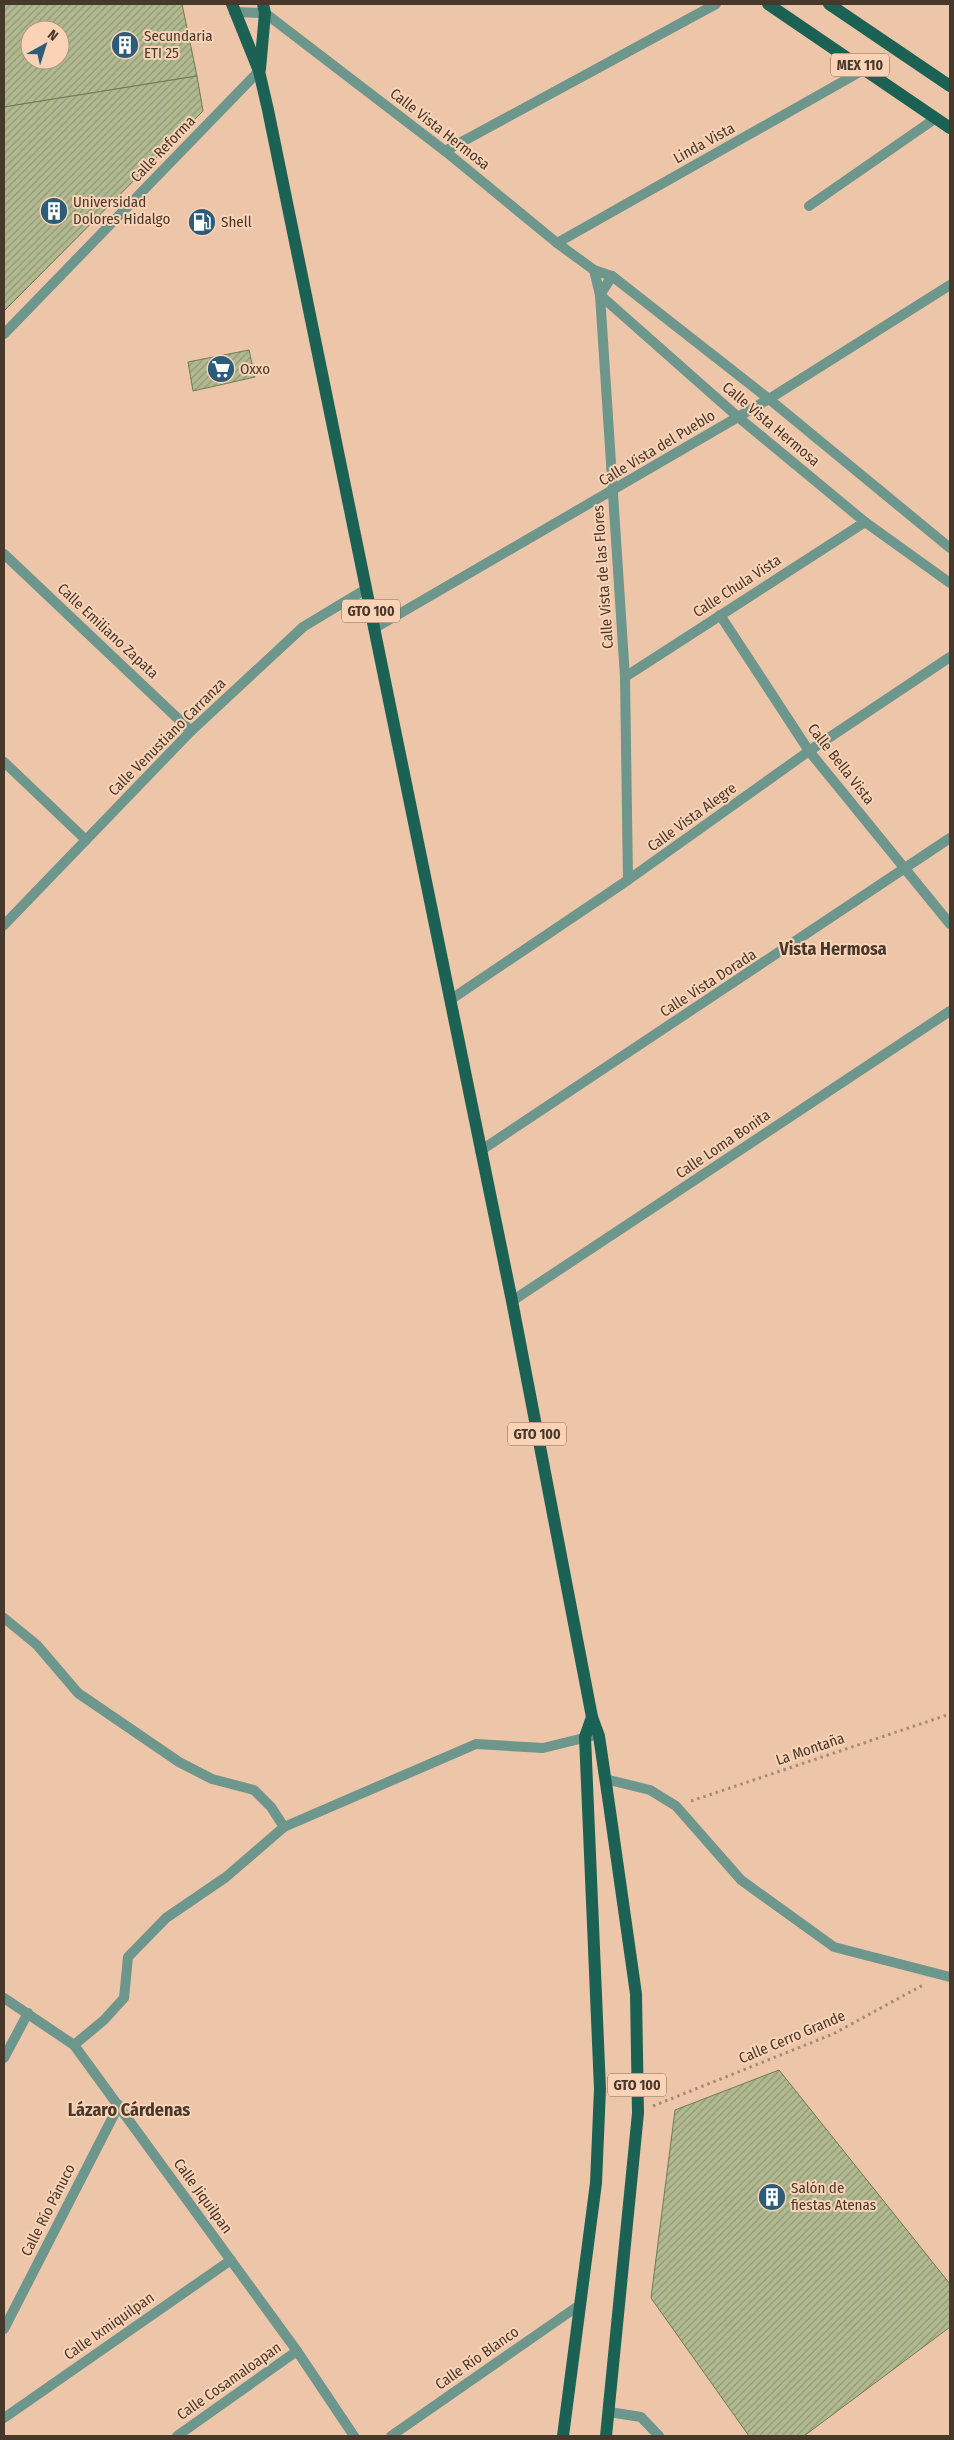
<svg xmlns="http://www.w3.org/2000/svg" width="954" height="2440" font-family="'Fira Sans Condensed',sans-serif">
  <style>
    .building { fill: url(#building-hatch); stroke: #717a52; fill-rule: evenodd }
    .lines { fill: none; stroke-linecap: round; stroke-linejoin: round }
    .path { stroke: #a78a75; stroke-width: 3; stroke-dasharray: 2.5 4; stroke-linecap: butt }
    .street { stroke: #6d968c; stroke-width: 10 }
    .primary { stroke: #1b6255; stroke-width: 12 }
    .labels { text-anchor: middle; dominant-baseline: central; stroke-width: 4; stroke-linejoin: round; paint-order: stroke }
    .shield { fill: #fad3b6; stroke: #7d6655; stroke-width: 1 }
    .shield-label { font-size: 14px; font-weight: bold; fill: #47382c }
    .poi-label { font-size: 15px; fill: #47382c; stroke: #fad3b6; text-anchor: start }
    .street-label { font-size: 15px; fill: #47382c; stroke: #fad3b6 }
    .quarter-label { font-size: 18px; font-weight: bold; fill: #47382c; stroke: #fad3b6 }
  </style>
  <defs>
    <pattern id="building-hatch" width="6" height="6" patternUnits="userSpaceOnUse" patternTransform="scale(1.25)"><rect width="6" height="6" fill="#b0b98f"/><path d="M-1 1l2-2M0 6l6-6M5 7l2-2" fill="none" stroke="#919775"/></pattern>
  </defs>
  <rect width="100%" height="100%" fill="#edc6aa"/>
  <g class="building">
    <path d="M4 4H182L197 76 4 107ZM30 30H60V60H30Z"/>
    <path d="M197 76 203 111 4 311V107Z"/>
    <path d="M249 350 255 377 193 391 188 362Z"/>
    <path d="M779 2070 950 2284V2327L804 2436H749L651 2298 675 2110Z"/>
  </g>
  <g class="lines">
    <g class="path">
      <path d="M691 1801 950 1714"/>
      <path d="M653 2106 833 2034 923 1985"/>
    </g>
    <g class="street">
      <path d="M234 12 265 13 445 151 557 243 594 270 612 276 769 399 950 548"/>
      <path d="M445 151 716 4"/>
      <path d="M809 206 936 118"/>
      <path d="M557 243 865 69"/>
      <path d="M594 270 600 295 738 417 865 522 950 583"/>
      <path d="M612 276 600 295 625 677 628 880"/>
      <path d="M4 334 259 71"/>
      <path d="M4 554 191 731"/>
      <path d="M720 615 809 751 950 924"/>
      <path d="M375 628 769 399 950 285"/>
      <path d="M625 677 865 522"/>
      <path d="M4 762 86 840"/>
      <path d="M4 925 191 731 303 627 366 589"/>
      <path d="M450 1000 628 880 809 751 950 657"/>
      <path d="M480 1151 950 838"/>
      <path d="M512 1301 950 1011"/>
      <path d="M4 1618 37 1645 78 1693 179 1762 212 1779 254 1790 271 1807 284 1827"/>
      <path d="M605 1779 650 1790 676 1806 741 1880 834 1947 950 1977"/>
      <path d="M4 1998 74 2045 297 2351 354 2436"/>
      <path d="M74 2045 104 2020 124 1998 128 1957 166 1918 226 1877 284 1827 476 1744 543 1748 592 1736"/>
      <path d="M4 2058 28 2013"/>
      <path d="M4 2329 119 2105"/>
      <path d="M609 2412 641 2417 659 2436"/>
      <path d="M4 2418 231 2260"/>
      <path d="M177 2436 297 2351"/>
      <path d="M391 2436 581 2304"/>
    </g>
    <g class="primary">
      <path d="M232 4 259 71 268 110 512 1301 592 1717 599 1736 609 1804 636 1994 638 2113 606 2436"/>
      <path d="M768 4 950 128"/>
      <path d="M829 4 950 86"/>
      <path d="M260 69 265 13 263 4"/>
      <path d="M563 2436 596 2183 600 2089 585 1737 592 1717"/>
    </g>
  </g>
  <defs>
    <symbol id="building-disc" viewBox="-11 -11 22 22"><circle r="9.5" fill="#2c5c7a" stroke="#fad3b6"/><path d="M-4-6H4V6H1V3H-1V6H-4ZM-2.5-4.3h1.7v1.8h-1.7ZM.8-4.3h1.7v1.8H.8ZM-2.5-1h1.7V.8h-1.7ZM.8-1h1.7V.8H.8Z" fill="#fff"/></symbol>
    <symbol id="fuel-disc" viewBox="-11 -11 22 22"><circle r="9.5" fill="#2c5c7a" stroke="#fad3b6"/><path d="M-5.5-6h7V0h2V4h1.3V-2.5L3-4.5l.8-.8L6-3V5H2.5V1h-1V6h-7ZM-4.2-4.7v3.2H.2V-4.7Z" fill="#fff"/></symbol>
    <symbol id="supermarket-disc" viewBox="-11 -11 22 22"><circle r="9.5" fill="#2c5c7a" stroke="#fad3b6"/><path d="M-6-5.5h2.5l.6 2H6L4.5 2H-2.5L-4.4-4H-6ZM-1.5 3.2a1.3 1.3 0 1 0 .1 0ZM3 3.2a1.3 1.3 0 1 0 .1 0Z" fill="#fff"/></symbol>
  </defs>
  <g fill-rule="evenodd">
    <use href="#building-disc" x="109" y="29" width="32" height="32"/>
    <use href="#building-disc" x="38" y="195" width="32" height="32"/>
    <use href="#fuel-disc" x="186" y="206" width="32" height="32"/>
    <use href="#supermarket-disc" x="205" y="353" width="32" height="32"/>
    <use href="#building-disc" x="756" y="2181" width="32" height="32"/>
  </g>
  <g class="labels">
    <g class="shield">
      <rect x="831" y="53.5" width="58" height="23" rx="4"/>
      <rect x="342" y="599.5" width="58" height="23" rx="4"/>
      <rect x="508" y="1422.5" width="58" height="23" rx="4"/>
      <rect x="608" y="2073.5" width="58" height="23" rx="4"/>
    </g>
    <g class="shield-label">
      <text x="860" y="65">MEX 110</text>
      <text x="371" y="611">GTO 100</text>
      <text x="537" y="1434">GTO 100</text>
      <text x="637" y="2085">GTO 100</text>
    </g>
    <g class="poi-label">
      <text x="144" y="36">Secundaria<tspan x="144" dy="17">ETI 25</tspan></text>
      <text x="73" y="202">Universidad<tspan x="73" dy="17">Dolores Hidalgo</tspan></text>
      <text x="221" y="222">Shell</text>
      <text x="240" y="369">Oxxo</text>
      <text x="791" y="2188">Salón de<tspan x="791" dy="17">fiestas Atenas</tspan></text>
    </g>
    <g class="street-label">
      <text transform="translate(440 129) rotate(38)">Calle Vista Hermosa</text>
      <text transform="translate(704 143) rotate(-29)">Linda Vista</text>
      <text transform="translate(163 149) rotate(-46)">Calle Reforma</text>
      <text transform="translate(771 424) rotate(40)">Calle Vista Hermosa</text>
      <text transform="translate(657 448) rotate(-31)">Calle Vista del Pueblo</text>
      <text transform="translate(603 577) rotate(-94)">Calle Vista de las Flores</text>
      <text transform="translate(737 586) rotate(-33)">Calle Chula Vista</text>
      <text transform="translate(108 631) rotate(43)">Calle Emiliano Zapata</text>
      <text transform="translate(167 737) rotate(-45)">Calle Venustiano Carranza</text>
      <text transform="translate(841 764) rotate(52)">Calle Bella Vista</text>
      <text transform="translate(692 817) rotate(-36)">Calle Vista Alegre</text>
      <text transform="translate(708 983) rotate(-33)">Calle Vista Dorada</text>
      <text transform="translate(723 1144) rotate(-34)">Calle Loma Bonita</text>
      <text transform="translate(810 1749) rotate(-19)">La Montaña</text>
      <text transform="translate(792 2037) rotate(-23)">Calle Cerro Grande</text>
      <text transform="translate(203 2196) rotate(54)">Calle Jiquilpan</text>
      <text transform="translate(48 2210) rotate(-63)">Calle Río Pánuco</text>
      <text transform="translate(109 2326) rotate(-35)">Calle Ixmiquilpan</text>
      <text transform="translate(477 2358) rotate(-35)">Calle Río Blanco</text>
      <text transform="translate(229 2381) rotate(-35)">Calle Cosamaloapan</text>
    </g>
    <g class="quarter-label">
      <text x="833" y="949">Vista Hermosa</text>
      <text x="129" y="2110">Lázaro Cárdenas</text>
    </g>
  </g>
  <rect width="954" height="2440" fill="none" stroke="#47382c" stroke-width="10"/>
  <g transform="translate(45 45) rotate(39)"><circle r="24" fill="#fad3b6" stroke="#b2957f"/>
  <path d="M0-4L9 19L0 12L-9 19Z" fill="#2c5c7a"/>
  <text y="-8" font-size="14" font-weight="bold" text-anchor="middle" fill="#47382c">N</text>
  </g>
</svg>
